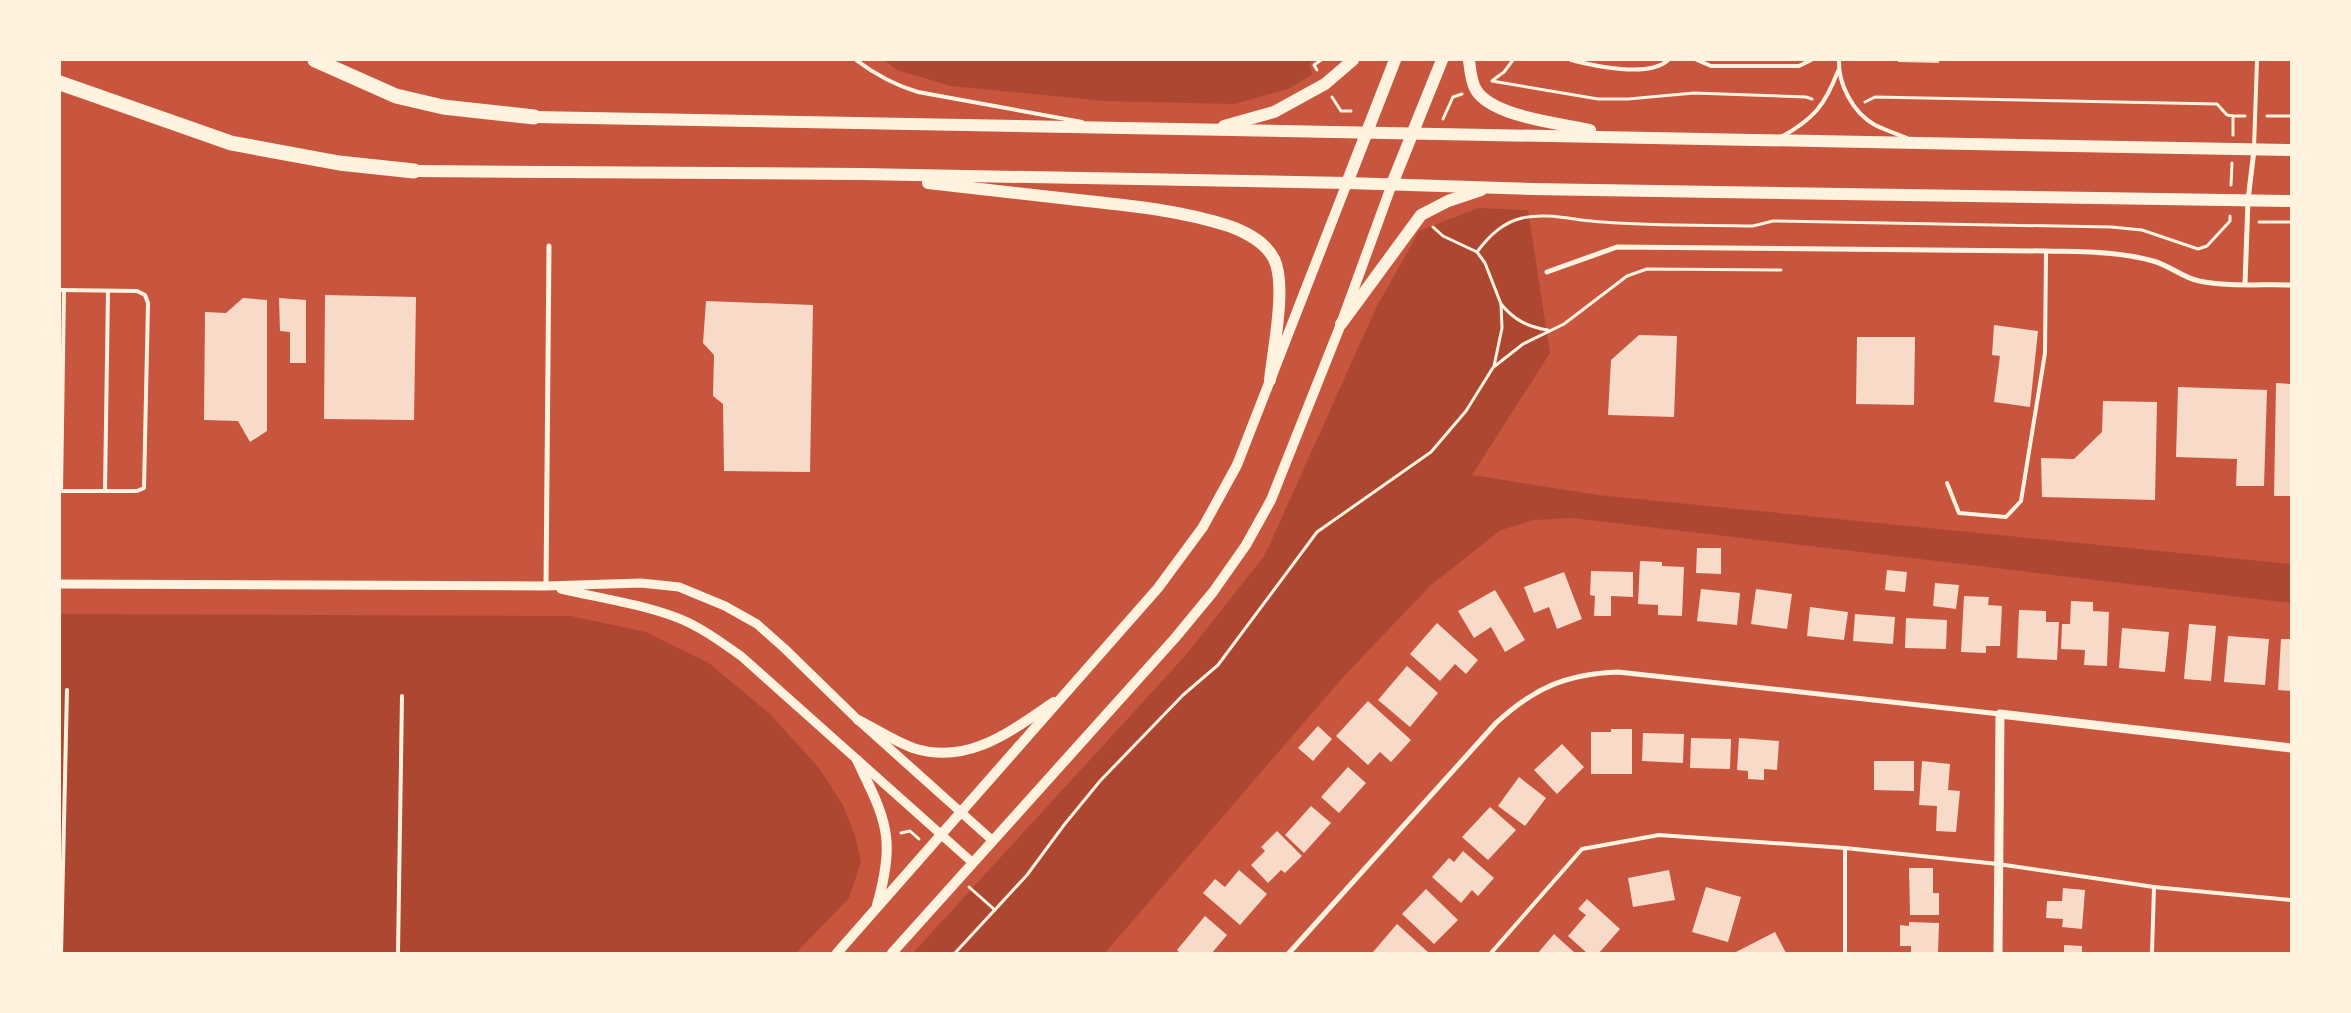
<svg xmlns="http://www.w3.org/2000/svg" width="2351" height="1013" font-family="'Asap Condensed',sans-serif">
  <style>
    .green { fill: #ae4732 }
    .building { fill: #f7dbc8 }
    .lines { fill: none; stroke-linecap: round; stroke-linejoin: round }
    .path { stroke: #fff3e0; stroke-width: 3 }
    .service { stroke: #fff3e0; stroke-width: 4 }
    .minor { stroke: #fff3e0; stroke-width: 5 }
    .tertiary { stroke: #fff3e0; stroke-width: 9 }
    .secondary { stroke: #fff3e0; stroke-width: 10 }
    .primary { stroke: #fff3e0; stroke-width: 12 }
    .motorway { stroke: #fff3e0; stroke-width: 15 }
  </style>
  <rect width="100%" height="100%" fill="#c8553d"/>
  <g class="green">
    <path d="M884 60H1313L1310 63 1312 75 1288 89 1234 104 1104 101 951 86 897 70Z"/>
    <path d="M1478 208 1528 210 1550 353 1472 475 1598 495 2291 564V603L1572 518 1534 520 1501 530 1431 585 1345 675 1105 953H913L1185 656 1265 555 1376 308 1419 231Z"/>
    <path d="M60 614 571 616 646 632 709 663 771 715 819 768 843 805 855 835 861 862 849 898 796 953H60Z"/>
  </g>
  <g class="building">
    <path d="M1898 60H1939V63L1898 62Z"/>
    <path d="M325 295 416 297 414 420 324 419Z"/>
    <path d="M243 298 267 300V431L250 442 238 421 204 420 205 312 226 313Z"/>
    <path d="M279 298 306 300V363H290V332L280 331Z"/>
    <path d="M706 301 813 305 810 472 724 471 723 404 713 396 714 355 703 343Z"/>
    <path d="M1994 325 2038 331 2030 407 1994 402 2000 356 1992 355Z"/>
    <path d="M1639 335 1677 336 1674 417 1608 415 1611 360Z"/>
    <path d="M1857 337H1915L1914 405 1856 404Z"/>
    <path d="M2276 383 2291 384V496H2274Z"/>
    <path d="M2178 387 2267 390 2264 486H2236L2237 459 2176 457Z"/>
    <path d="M2103 401 2157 402 2155 500 2042 497 2041 458 2074 459 2102 432Z"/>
    <path d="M1697 548H1721V574L1696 573Z"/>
    <path d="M1640 561 1662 562V566L1684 567 1682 616 1658 615V605L1638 604Z"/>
    <path d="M1887 570 1907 572 1905 592 1885 590Z"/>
    <path d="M1591 571 1633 572V597L1611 596V616H1594L1595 596 1590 595Z"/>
    <path d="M1564 572 1582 619 1557 629 1549 607 1534 613 1524 587Z"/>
    <path d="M1935 583 1959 585 1956 609 1933 606Z"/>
    <path d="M1701 589 1740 593 1737 625 1697 621Z"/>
    <path d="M1756 589 1792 594 1787 629 1751 624Z"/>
    <path d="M1495 590 1525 640 1505 652 1491 627 1474 638 1458 611Z"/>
    <path d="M1964 596 1989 597 1988 605 2002 606 2000 646H1986V653L1961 652Z"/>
    <path d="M2071 601 2093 602V611L2109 612 2107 666 2084 665 2085 650 2061 649 2062 624H2070Z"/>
    <path d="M1810 607 1848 612 1844 640 1807 636Z"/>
    <path d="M2019 610 2046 611V622H2059L2057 660 2017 658Z"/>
    <path d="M1855 614 1895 617 1893 644 1853 641Z"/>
    <path d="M1906 618 1947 620 1946 649 1905 648Z"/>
    <path d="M1437 623 1478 660 1466 674 1455 664 1440 681 1410 654Z"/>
    <path d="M2189 624 2216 626 2211 681 2184 679Z"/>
    <path d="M2122 628 2169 632 2165 672 2119 668Z"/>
    <path d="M2228 636 2269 639 2265 685 2224 682Z"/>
    <path d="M2281 639H2291V691L2278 690Z"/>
    <path d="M1407 666 1438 693 1410 727 1378 700Z"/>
    <path d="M1368 701 1411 740 1391 762 1380 752 1368 765 1336 736Z"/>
    <path d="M1318 726 1332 739 1313 761 1298 748Z"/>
    <path d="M1611 729H1632V774H1591V732H1611Z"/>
    <path d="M1643 733 1684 734 1683 763 1642 761Z"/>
    <path d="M1691 738 1731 739 1730 769 1690 768Z"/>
    <path d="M1739 738 1779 741 1777 770 1764 769V780L1748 779V771L1737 770Z"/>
    <path d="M1562 744 1584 767 1557 794 1534 770Z"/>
    <path d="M1874 761H1914V791L1874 790Z"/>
    <path d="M1922 761 1950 764 1948 790 1960 791 1956 832 1936 831 1937 806 1919 805Z"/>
    <path d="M1348 767 1366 783 1339 813 1321 797Z"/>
    <path d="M1519 777 1546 798 1525 826 1498 806Z"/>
    <path d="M1311 806 1331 823 1304 853 1285 835Z"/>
    <path d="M1490 807 1516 830 1488 860 1462 837Z"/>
    <path d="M1277 831 1302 856 1285 873 1281 870 1268 883 1251 865 1265 851 1261 847Z"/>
    <path d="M1463 851 1494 878 1478 896 1472 890 1461 903 1432 877 1449 858 1454 862Z"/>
    <path d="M1909 868H1933V893H1939V915H1910Z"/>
    <path d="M1239 870 1267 894 1240 925 1203 893 1215 879 1225 887Z"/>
    <path d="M1669 870 1675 900 1633 907 1628 878Z"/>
    <path d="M1706 887 1741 897 1728 942 1692 932Z"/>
    <path d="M2063 888 2085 890 2082 929 2062 927 2063 919 2046 918 2047 901H2062Z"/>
    <path d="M1426 889 1458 920 1434 944 1402 914Z"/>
    <path d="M1587 899 1620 929 1599 953H1587L1568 936 1586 915 1578 909Z"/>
    <path d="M1205 916 1227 935 1212 953H1180L1177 950Z"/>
    <path d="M1909 922 1939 923 1938 953H1911V946H1900V925L1909 926Z"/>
    <path d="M1397 924 1429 953H1374L1373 952Z"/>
    <path d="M1775 932 1786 953H1734Z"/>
    <path d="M1554 934 1575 953H1538Z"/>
    <path d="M2064 945 2082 946V953H2064Z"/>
  </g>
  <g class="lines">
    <g class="path">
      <path d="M1317 70 1314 65 1321 60"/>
      <path d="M1493 80 1504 72 1513 60"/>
      <path d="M1492 81 1598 99H1628L1694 93 1806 97 1812 99"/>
      <path d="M1332 97 1341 111H1351"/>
      <path d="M1865 102 1875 97 2217 104 2227 115 2233 116"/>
      <path d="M2267 116H2291"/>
      <path d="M1443 119 1453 97 1462 94"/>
      <path d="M2233 135V116H2245"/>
      <path d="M2231 185 2232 163"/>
      <path d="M2259 222H2291"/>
      <path d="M1477 252C1489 236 1502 223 1522 218 1548 212 1576 221 1603 222 1652 226 1703 225 1753 226L1773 221 2111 227 2142 230 2198 249 2207 246 2230 221V216"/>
      <path d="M1501 304C1514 320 1528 327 1548 330"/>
      <path d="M1495 366 1523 344 1564 324 1627 276 1647 269 1781 270"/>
      <path d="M901 833 910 831 919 839"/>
      <path d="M969 887 995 910"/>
      <path d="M955 953 1027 875 1064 825 1100 781 1183 695 1218 665 1317 532 1431 452 1466 411 1494 366 1502 328 1501 304 1485 263 1477 252 1443 236 1433 227"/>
    </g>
    <g class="service">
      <path d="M856 60C876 75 894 85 918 92L1082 122"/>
      <path d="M1571 60C1594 66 1649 78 1668 60"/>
      <path d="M1697 60 1711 66H1799L1811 60"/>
      <path d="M1839 60C1838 84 1853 113 1875 125 1885 130 1897 134 1907 138"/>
      <path d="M1781 137C1814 119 1825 105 1838 71"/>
      <path d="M2254 148 2257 60"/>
      <path d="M60 290 137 291 145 295 148 303 144 488 137 491H60"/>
      <path d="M1947 483 1959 513 2006 517 2021 501 2045 353 2046 251"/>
      <path d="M61 491 64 290"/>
      <path d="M105 491 108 291"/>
      <path d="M61 953 67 690"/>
      <path d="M398 953 402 696"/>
      <path d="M1491 953 1582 849 1659 835 1845 848 1998 864 2154 887 2291 900"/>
      <path d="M1845 953V848"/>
      <path d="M2152 953 2154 887"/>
    </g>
    <g class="minor">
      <path d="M1547 272 1617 247 2046 251C2082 252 2118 251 2153 261 2169 265 2183 278 2199 281 2228 287 2261 284 2291 285"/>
      <path d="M2245 284 2248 200 2254 150"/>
      <path d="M546 586 549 246"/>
      <path d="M1289 953 1496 723C1534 688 1566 674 1618 672L2000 714"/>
    </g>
    <g class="tertiary">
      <path d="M60 584 546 586 641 583 679 587 725 606 757 624 784 648 858 720 993 841"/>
      <path d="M561 589C600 598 641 604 678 618 701 627 721 642 741 656L973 863"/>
      <path d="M1998 953 2000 714 2291 748"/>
    </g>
    <g class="secondary">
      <path d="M858 720C876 729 894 741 913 748 968 766 1011 731 1054 702"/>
      <path d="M857 760C868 784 883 810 886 836 889 858 883 884 877 905"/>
      <path d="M837 953 1158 588 1203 527 1237 465 1347 183"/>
      <path d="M892 953 1175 638 1213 592 1246 545 1271 500 1341 324 1392 184"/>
    </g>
    <g class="primary">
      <path d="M1469 60C1470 69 1471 82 1476 90 1493 117 1559 123 1590 130"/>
      <path d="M534 117 2291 150"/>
      <path d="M1224 126 1274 112 1325 84 1353 60"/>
      <path d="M414 171 861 174 1347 183 1531 189 2291 201"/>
      <path d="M928 183C981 189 1034 195 1087 201 1134 206 1183 211 1229 226 1246 232 1266 243 1274 259 1287 285 1273 350 1270 380"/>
      <path d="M1347 183 1395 60"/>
      <path d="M1392 184 1442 60"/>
      <path d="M1341 324 1421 215 1448 201 1481 190"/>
    </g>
    <g class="motorway">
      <path d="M315 60 396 96 443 107 534 117"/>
      <path d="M60 83 231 143 339 163 414 171"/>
    </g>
  </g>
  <rect width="2351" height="1013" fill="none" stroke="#fff3e0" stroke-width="122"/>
</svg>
